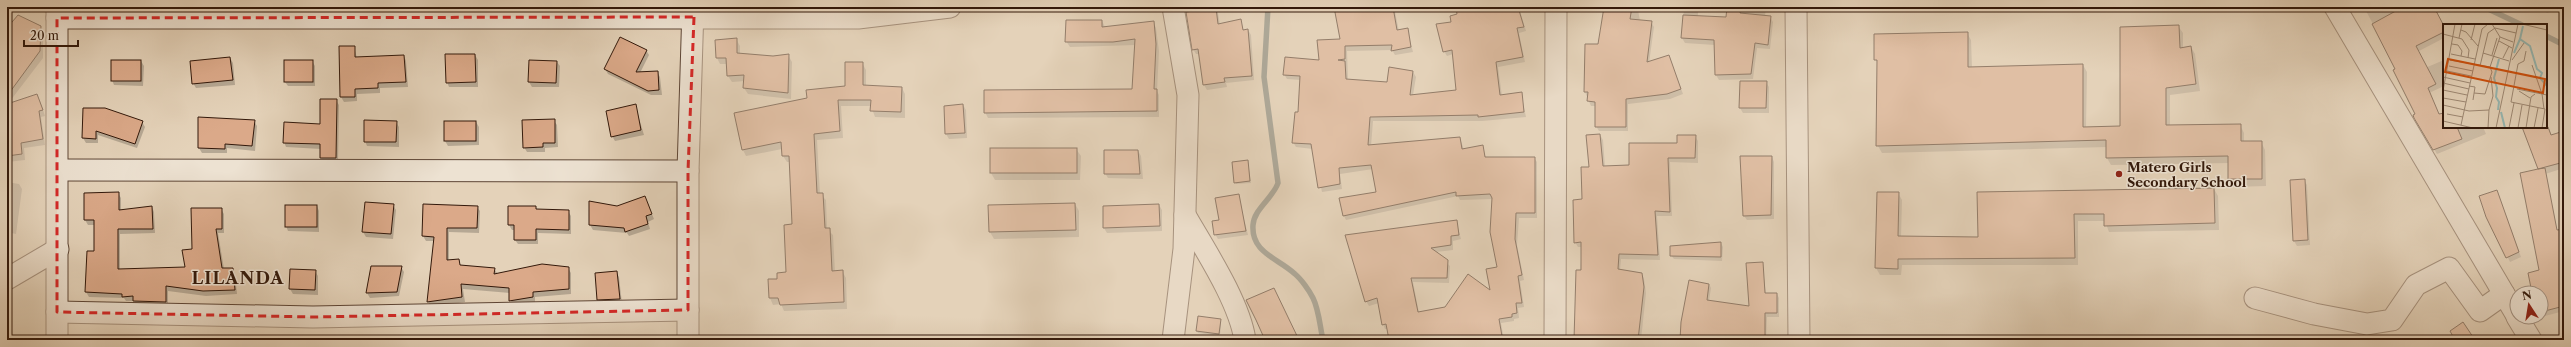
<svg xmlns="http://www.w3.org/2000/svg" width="2571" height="347" font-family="'Libre Caslon Text',serif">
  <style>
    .shadow { fill: #0003 }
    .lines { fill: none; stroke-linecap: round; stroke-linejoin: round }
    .stream { stroke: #6d776f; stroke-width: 5.5 }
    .building { fill: #dba989; stroke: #32180a }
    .minor-casing { stroke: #5e4636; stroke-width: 23 }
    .minor { stroke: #ede2d2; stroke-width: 21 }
    .marked { fill: none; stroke: #d62828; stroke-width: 3; stroke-dasharray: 8 5; stroke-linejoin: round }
    .poi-dot { fill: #8f2418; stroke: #ede2d2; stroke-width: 1.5 }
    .labels { text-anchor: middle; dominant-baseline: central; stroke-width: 3; stroke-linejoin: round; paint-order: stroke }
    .poi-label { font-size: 13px; font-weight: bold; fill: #32180a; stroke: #ede2d2; text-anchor: start }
    .district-label { font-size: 17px; font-weight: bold; letter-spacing: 1px; fill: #32180a; stroke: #ede2d2 }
    .inset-river { fill: none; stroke: #95b7b2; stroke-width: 2 }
    .inset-road { fill: none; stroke: #9d8873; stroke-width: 1 }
    .view { fill: #cd4f0c; fill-opacity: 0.15; stroke: #cd4f0c; stroke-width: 2 }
    .inset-edge { fill: none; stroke: #32180a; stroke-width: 2 }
  </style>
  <rect width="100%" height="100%" fill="#e4d2b9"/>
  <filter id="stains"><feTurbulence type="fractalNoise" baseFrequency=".005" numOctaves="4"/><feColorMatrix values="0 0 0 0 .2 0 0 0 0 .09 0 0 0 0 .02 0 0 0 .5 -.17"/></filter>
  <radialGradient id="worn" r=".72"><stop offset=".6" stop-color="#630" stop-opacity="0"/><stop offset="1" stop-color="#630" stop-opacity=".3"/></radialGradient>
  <g class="shadow">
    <path d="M1186 7H1217L1220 25 1240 21 1244 31 1248 30 1251 35 1254 80 1226 83 1227 87 1207 90 1204 85 1200 54H1196L1193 49Z"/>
    <path d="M1335 7H1394L1399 31 1407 29 1413 52 1395 55 1392 50 1347 51 1348 80 1387 83 1413 72 1416 77 1413 95 1457 91 1453 54 1447 56 1444 51 1452 23 1458 15 1457 7H1531V12L1520 11 1526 31 1519 33 1525 62 1498 67 1502 96 1521 93 1526 117 1482 121H1373L1371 146 1460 138 1464 150 1482 147 1486 158H1534L1537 162V218H1519L1517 245 1524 280 1520 281 1524 307 1518 308 1519 318 1514 319V321L1501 323 1504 340H1390L1388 329H1385L1383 324 1379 303 1369 306 1366 301 1456 221 1461 239 1453 241V250L1436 252 1450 266 1449 283 1413 282 1419 313 1445 308 1492 293 1498 267 1493 199 1460 200 1458 196 1346 220 1344 216 1377 192 1373 169 1340 174 1342 189 1322 192 1313 149 1296 147 1293 142 1299 114 1301 80 1287 79 1284 74 1320 61 1341 39Z"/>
    <path d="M1605 7 1638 10 1640 21 1651 22 1654 27 1649 63 1669 56 1683 94 1670 99 1628 104V131H1599L1596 126V106H1591L1585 92 1599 45Z"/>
    <path d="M1684 7H1698V17L1727 18 1738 7H1766L1765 16 1770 17 1773 22 1770 49 1757 48 1753 79 1719 80 1716 75 1715 45 1685 43 1682 38Z"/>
    <path d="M2351 7H2359L2353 10Z"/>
    <path d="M2364 7H2433L2444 27V38L2394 64Z"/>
    <path d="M2543 7H2557L2547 13Z"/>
    <path d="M1102 21 1105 27 1153 22 1156 28 1159 51 1157 91 1159 95V117L988 118 985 112 1133 90 1136 45 1070 47 1066 41Z"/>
    <path d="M2178 26 2183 33V48L2191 47 2195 54 2200 91 2170 95V126L2240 125 2244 133V142H2261L2265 150 2266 186 2233 187 2229 179V163L2111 165 2107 158V147L1882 153 1878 146V63L1875 59 1967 33 1971 40 1972 68 2083 65 2087 72 2086 128 2121 127Z"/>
    <path d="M40 27 43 33V58L7 105 40 101 45 116 41 117 45 145 24 148 25 160 7 162V29Z"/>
    <path d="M736 39 740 46V54L773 57 788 55 792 62 791 99 748 94 744 88 745 81 732 82 728 76 727 64H720L717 58 716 41Z"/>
    <path d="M354 47 357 58 404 56 406 61 408 87 380 88V93L357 94V101L344 102 341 97Z"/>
    <path d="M646 50 649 55 640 73 657 72 660 77 662 95H651L608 74 605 69Z"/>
    <path d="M475 55 478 60V87H449L447 82Z"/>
    <path d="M230 58 233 63 235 85 196 88 193 83Z"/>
    <path d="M2444 60V86L2429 93 2439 115 2444 114V127H2483L2486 134 2437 154 2415 117 2416 114 2399 79Z"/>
    <path d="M141 61 144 66 143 86 114 85 112 80Z"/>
    <path d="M312 61 315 66V86H288L285 82Z"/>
    <path d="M557 62 560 66 559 87H532L529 82Z"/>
    <path d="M862 63 866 70V86L902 88 905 94V118L875 117 871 106H841L843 138 817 140 820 194 826 200 827 229 833 235 835 272 842 271 846 278 847 309 784 311 781 304 773 305 770 298 769 280H778L787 273 793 225 790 162H787L783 156 782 149 746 156 743 150 808 99 846 87Z"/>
    <path d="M1741 82H1766L1769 87V113H1743L1740 108Z"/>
    <path d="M336 100 339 105 338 163H323L321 158V149L286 147 284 142 321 125Z"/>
    <path d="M635 105 644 135 615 141 612 136Z"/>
    <path d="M963 105 966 110 967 138 949 139 946 134Z"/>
    <path d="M84 109 142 122 145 127 137 148 98 135V143H86L83 138Z"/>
    <path d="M199 118 254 121 257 126 255 151 227 148V153H202L199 148Z"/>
    <path d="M554 121 557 125 558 147 545 148V152H527L524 147Z"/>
    <path d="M2546 121 2552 136 2564 132V168L2542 175 2523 127H2546Z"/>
    <path d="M396 122 399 127V147L367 146 365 141Z"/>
    <path d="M476 122 479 127V145L448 146 445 141Z"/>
    <path d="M1600 135 1603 140 1605 167 1630 166 1695 136 1698 141V163L1670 162 1672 216H1657L1660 260 1621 259 1620 270 1642 274 1644 279 1646 293 1641 340H1575L1582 247H1578L1575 242 1590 168Z"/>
    <path d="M1076 149 1081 156 1080 180H995L991 173Z"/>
    <path d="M1138 151 1141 156 1143 179 1108 178 1105 173Z"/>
    <path d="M1772 157 1774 162V219L1747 220 1744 216Z"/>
    <path d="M1248 162 1251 183 1236 184 1235 182Z"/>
    <path d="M2304 180 2307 185 2310 245 2297 246 2294 241Z"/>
    <path d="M7 182 19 184 22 189 16 234 7 232Z"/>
    <path d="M2214 189 2218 196 2219 230 2109 232 2105 221H2078V265H1902L1901 275H1880L1876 268 1898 193 1902 200 1901 237 1979 238 1978 193Z"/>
    <path d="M2548 190 2564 261V311L2541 317V293H2534L2540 270Z"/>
    <path d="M118 193 121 198V211L152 207 154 212 155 233 120 234V270L186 268 193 250 221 209 224 214V233H218L224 269H233L235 274 237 294 206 296 168 291V307L137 306 134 301H126L124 298 89 297 86 292 88 252H95V225H88L85 220Z"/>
    <path d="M1238 195 1248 235 1218 239 1215 234 1220 221Z"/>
    <path d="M2499 196 2521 257 2510 262 2481 198Z"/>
    <path d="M647 202 654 219 648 222 650 229 629 236 627 233 593 230 590 225 617 207Z"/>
    <path d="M1075 204 1079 211V237L994 239 990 232Z"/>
    <path d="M393 205 396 210 393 239 366 237 363 232Z"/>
    <path d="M424 205 477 207 480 211 479 233 449 232V260H458L461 266 494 269 498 274 568 268 571 273V294L535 297V302L512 306 510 293 463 289 465 302 431 307 428 302 434 241H426L423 236Z"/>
    <path d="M1159 205 1162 210V231L1107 233 1104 228Z"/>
    <path d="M317 206 319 211V232L288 231 286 226Z"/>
    <path d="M535 207 537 210 568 211 571 216V234L538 233V244H518L515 240V230H512L509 225Z"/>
    <path d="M1721 243 1723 247 1722 261 1674 259 1671 255Z"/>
    <path d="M1762 263 1766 294H1777L1779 298V317H1767L1766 340H1681L1709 284 1711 288 1709 301 1750 307Z"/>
    <path d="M371 267H401L404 272 399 296 370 298 367 293Z"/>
    <path d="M291 270 315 271 318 276V295L293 294 290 289Z"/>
    <path d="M616 272 619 277 622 304H601L598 299Z"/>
    <path d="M1221 320 1220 336 1198 333 1197 331Z"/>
  </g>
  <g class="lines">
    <g class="stream">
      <path d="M1268 7 1264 77 1278 183C1273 198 1254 209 1253 225 1251 253 1278 258 1295 274 1301 279 1309 290 1313 298 1319 310 1320 327 1323 340"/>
      <path d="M2484 7 2522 25"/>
      <path d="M2546 36 2564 45"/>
    </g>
  </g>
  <g class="building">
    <path d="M1334 7H1393L1397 30 1408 28 1411 47 1391 51 1392 45 1345 46V59L1338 60 1345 61 1346 79 1387 82 1389 67 1413 71 1410 95 1456 90 1452 50 1443 52 1436 24 1451 22 1450 16 1457 14 1456 7H1518L1524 27 1517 28 1523 57 1496 62 1500 95 1522 92 1524 112 1478 117V115L1370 117 1368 145 1460 137 1462 149 1483 145 1485 157H1535V213H1516L1515 239 1522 275 1518 276 1522 303H1516L1517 313 1512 314V317L1499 319 1502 336 1476 340H1389L1386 324 1382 325 1377 298 1365 302 1345 235 1457 220 1459 235 1451 236V245L1431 248 1448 260 1447 278H1411L1418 312 1445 307 1468 274 1490 290 1486 269 1497 267 1490 232 1492 198 1490 194 1456 196V192L1343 216 1339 198 1376 192 1371 165 1339 168 1340 184 1318 188 1311 144 1292 143 1295 112H1298L1300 76 1283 75 1285 57 1319 60 1317 40 1340 39Z"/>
    <path d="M1604 7H1632L1630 19 1652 21 1647 62 1669 55 1681 89 1667 94 1626 99V127H1595V102L1587 101 1588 92H1584L1585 44H1598Z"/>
    <path d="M1727 7 1741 8 1740 13 1771 16 1768 45 1755 43 1751 74 1715 75 1714 40 1681 38 1683 15 1726 17Z"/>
    <path d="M2403 7H2434L2444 26V32L2416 46 2436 84 2428 88 2439 114 2444 113V127H2457L2462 139 2433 150 2414 118 2413 115 2415 114 2393 70 2395 69 2372 24Z"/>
    <path d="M1216 8 1218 24 1241 19 1243 30 1248 29 1252 76 1224 78 1225 82 1203 85 1198 49 1192 50 1186 12Z"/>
    <path d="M18 15 41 26 40 51 7 96V28Z"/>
    <path d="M1066 20H1102V27L1154 21 1156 44 1154 89H1157V111L984 113V90L1132 89 1135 39 1113 42H1065Z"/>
    <path d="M2179 25 2180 48 2191 46 2196 84 2166 88V125L2241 124V141H2262V179H2228V156L2106 158V140L1876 146 1877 60H1874V34L1968 32V67L2083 64V127L2120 126V27Z"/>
    <path d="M620 37 647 50 636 72 658 71 659 90 648 91 604 69Z"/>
    <path d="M737 38V53L773 56 789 54 788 93 743 88 744 75 727 76 726 58H716L715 40Z"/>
    <path d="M339 46H355V57L404 55 406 82 378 83V88L355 89V97H340Z"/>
    <path d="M445 54H475L476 82 446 83Z"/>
    <path d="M230 57 233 80 192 84 190 61Z"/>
    <rect x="111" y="60" width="30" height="21"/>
    <rect x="284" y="60" width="29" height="22"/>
    <path d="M529 60 557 61 556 83 528 82Z"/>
    <path d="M845 62H863V85L902 87 901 112 870 111 871 100H838L840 131 814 134 817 193H823L825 228H830L832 271 843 270 844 302 780 305 778 298H769L768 279H777V273L786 272 784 225 792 224 789 156H782L781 142 742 150 734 113 807 98 806 90 845 86Z"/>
    <path d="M1740 81H1767L1766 108H1739Z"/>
    <path d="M37 94 43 110 39 111 43 139 21 143 22 154 7 156V104Z"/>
    <path d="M320 99H337L336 158H320V144L283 143 284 122 320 124Z"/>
    <path d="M636 104 641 130 611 137 606 111Z"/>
    <path d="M963 104 965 133 945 134 944 106Z"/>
    <path d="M83 108H105L143 121 135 144 96 131V139L82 138Z"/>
    <path d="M198 117 255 120 252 146 225 144V149L198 148Z"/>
    <path d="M555 119V143H543V147L523 148 522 120Z"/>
    <path d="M364 120 397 121 396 142H364Z"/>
    <rect x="444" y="121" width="32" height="20"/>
    <path d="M2522 127H2548L2551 135 2564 131V162L2538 169 2545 168 2557 230 2564 229V306L2541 312V293H2532L2528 273 2539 270 2520 173 2538 169Z"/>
    <path d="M1600 134 1603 166 1629 165V143H1677V135H1696L1695 158H1668L1670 212 1655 211 1658 255 1619 254 1618 269 1642 273 1644 287 1638 340H1574L1576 270H1581V242L1574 243 1573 200 1582 199 1581 167H1589L1586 135Z"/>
    <rect x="990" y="148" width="87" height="25"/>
    <path d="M1104 150H1138L1140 174H1104Z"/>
    <path d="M1740 156H1772L1771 215 1743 216Z"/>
    <path d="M1248 160 1250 181 1234 183 1232 162Z"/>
    <path d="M2305 179 2308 240 2293 241 2290 180Z"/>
    <path d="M2214 188 2215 223 2104 226V214H2074L2075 258 1898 259V269L1875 268 1877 192H1899L1898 236 1978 237 1977 192Z"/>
    <path d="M2497 190 2519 252 2506 258 2486 217 2479 196Z"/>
    <path d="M119 192V210L152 206 153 229H118V269L185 267 182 250 192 249 191 208H222V229H216L222 268H233L235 290 203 291 166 286V302L133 301V296L122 297V294L85 292 87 251H94V220H84V193Z"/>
    <path d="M1239 194 1246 231 1214 235 1212 221 1219 220 1215 198Z"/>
    <path d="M645 196 652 214 646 216 648 224 625 232 624 228 589 225V201L617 206Z"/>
    <path d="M365 202 394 204 391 234 362 232Z"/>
    <path d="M1075 203 1076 230 989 232 988 205Z"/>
    <path d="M423 204 478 206 477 228H447V260L459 259 460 265 495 268 494 274 542 264 569 267V289L533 292V297L509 301V288L461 284 462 297 427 302 434 237 422 236Z"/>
    <path d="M1159 204 1160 226 1103 228V206Z"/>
    <rect x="285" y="205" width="32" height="22"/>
    <path d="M508 206H536V209L569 210V230L536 229V240H514V225H508Z"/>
    <path d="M1721 242V257L1670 256V246Z"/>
    <path d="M1763 262 1765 293H1777V313H1765V340H1748V336H1709V340H1680L1681 322 1689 280 1709 284 1707 300 1749 306 1746 263Z"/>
    <path d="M371 266H402L397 292 366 293Z"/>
    <path d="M290 269 316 270 315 290 289 289Z"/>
    <path d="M617 271 620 299 597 300 595 273Z"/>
    <path d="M1274 288 1299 340H1265L1256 320 1246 300Z"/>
    <path d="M1198 316 1221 319 1219 334 1196 331Z"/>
    <path d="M2463 322 2475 340H2455L2450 331Z"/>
  </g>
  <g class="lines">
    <defs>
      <g id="minor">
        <path d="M57 7V340"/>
        <path d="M1173 7 1188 95 1184 249 1173 340"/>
        <path d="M1796 7 1799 340"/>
        <path d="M2335 7 2517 316"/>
        <path d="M57 18H858L950 7"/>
        <path d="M58 170 688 171"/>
        <path d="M1185 215C1205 250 1239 301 1245 340"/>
        <path d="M7 279 58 249"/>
        <path d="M2255 298 2314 314 2367 324 2392 320 2416 285 2449 268 2480 311 2504 294"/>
        <path d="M57 312 313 317 688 310"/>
        <path d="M2517 317 2531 340"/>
        <path d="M688 340V171L693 7"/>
        <path d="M1555 340 1556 7"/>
      </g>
    </defs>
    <use href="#minor" class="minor-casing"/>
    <use href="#minor" class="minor"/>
  </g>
  <path d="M0 0H2571V347H0ZM694 17 688 171V310L313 317 57 312V18Z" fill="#e4d2b9" fill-opacity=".55" fill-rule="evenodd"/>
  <path class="marked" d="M694 17 688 171V310L313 317 57 312V18Z"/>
  <circle class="poi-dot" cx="2119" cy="174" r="4"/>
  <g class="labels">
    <g class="poi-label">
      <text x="2127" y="167">Matero Girls<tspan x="2127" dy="15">Secondary School</tspan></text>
    </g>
    <g class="district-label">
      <text x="238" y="278">LILANDA</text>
    </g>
  </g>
  <g transform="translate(2443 24)">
    <rect width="104" height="104" fill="#e4d2b9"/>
    <path class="inset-river" d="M80 2 77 15 87 22 94 45 99 49 97 54 104 62M71 29 77 15M55 86 56 78 53 73 54 64 51 54 56 35M58 88 62 104"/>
    <path class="inset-road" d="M49 0 57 13 70 18M79 0 104 6M18 6 23 8 35 22M0 10 19 15 26 26 25 34M16 14 19 0M28 16 32 0M56 17 69 24M9 20 15 21 19 27 18 32M83 27 81 37 75 40 68 78 102 85 99 104M40 29 66 37M8 30 32 35M49 31 54 14M60 34 66 22M7 36 47 43M69 36 81 19M89 41 99 70M6 42 30 47M37 42 45 9 52 4 73 9M47 43 57 13M4 47 28 52M0 53 27 59M0 59 26 65M26 62 32 63 30 76M74 65 104 71M0 66 24 71M0 67 12 0M76 67 87 74M31 69 42 70 49 48 47 43M99 70 101 85M0 74 23 78M0 81 26 87 46 86 45 104M46 86 50 72 48 53M4 90 20 93M0 97 30 104M18 101 39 5 45 0M53 104 75 0M66 104 71 79M75 104 79 81M83 104 88 73 92 70M91 104 95 84"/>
    <path class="view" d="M5 35 102 55 100 69 2 48Z"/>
    <rect width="104" height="104" class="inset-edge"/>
  </g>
  <rect width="2571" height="347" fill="none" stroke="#e4d2b9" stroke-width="24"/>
  <rect x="8" y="8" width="2555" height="331" fill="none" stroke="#32180a" stroke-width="2"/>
  <rect x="12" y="12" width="2547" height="323" fill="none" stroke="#32180a"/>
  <g transform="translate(2529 305) rotate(348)"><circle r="19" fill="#ede2d2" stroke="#a29182"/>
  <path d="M0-3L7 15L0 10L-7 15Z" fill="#8f2418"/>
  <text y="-6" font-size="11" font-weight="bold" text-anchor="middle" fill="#32180a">N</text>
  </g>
  <path d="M24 40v6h54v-6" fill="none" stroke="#32180a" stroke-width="2"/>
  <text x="30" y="40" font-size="12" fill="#32180a" stroke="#ede2d2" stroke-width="3" paint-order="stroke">20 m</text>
  <rect width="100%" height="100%" filter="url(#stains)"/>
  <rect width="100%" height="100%" fill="url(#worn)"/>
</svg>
